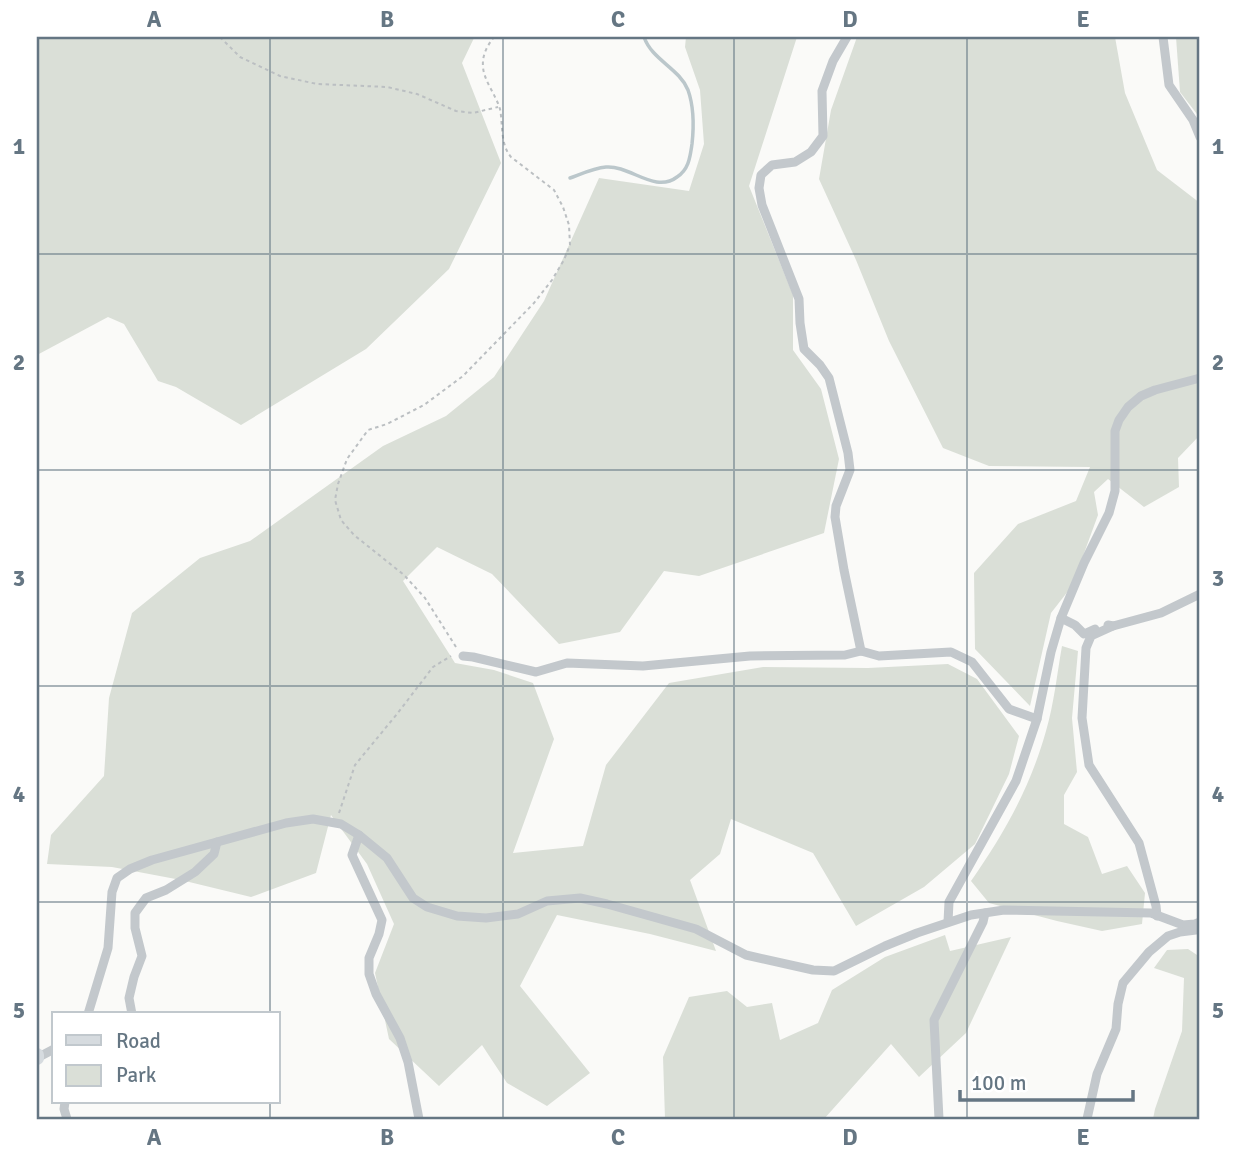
<svg xmlns="http://www.w3.org/2000/svg" width="1237" height="1156" font-family="Signika,sans-serif">
  <style>
    .green { fill: #dadfd7 }
    .lines { fill: none; stroke-linecap: round; stroke-linejoin: round }
    .stream { stroke: #bbc7cb; stroke-width: 3.5 }
    .path { stroke: #bbbfc2; stroke-width: 2; stroke-dasharray: 3.5 3.5; stroke-linecap: butt }
    .minor { stroke: #c3c8cc; stroke-width: 9 }
    .primary { stroke: #d6dbdf; stroke-width: 14 }
    .grid { fill: none; stroke: #657683; stroke-width: 2; stroke-opacity: 0.55 }
    .neatline { fill: none; stroke: #657683; stroke-width: 2.5 }
    .grid-label { font-size: 23px; text-anchor: middle; font-weight: bold; fill: #657683 }
  </style>
  <rect width="100%" height="100%" fill="#fafaf8"/>
  <g class="green">
    <path d="M37 37H506L474 38 462 63 501 163 449 269 366 349 241 425 176 387 158 381 124 324 108 317 37 355Z"/>
    <path d="M686 37H797L749 186 793 295V350L821 389 839 459 824 533 699 576 664 571 620 632 559 644 492 574 437 547 403 581 455 663 494 670 533 683 554 739 513 853 583 846 606 765 669 683 763 667 868 668 948 664 977 679 1019 736 1009 774 975 844 924 887 856 926 813 853 731 819 720 854 690 880 716 951 650 934 557 915 520 986 590 1073 547 1106 507 1083 482 1045 439 1086 389 1039 375 973 394 924 367 864 331 815 316 873 251 897 181 880 112 867 47 864 51 835 104 776 109 698 132 613 200 558 250 541 383 446 446 416 494 377 544 301 599 178 689 191 704 144 700 90 685 47Z"/>
    <path d="M857 37H1115L1125 93 1157 170 1200 203V435L1178 458 1179 487 1144 507 1108 479 1094 492 1098 515 1072 586 1051 613 1030 706 975 649 974 573 1018 524 1076 501 1090 467 989 466 943 448 889 341 856 260 819 179 831 110Z"/>
    <path d="M1176 37H1200V118L1180 92Z"/>
    <path d="M1062 646 1078 651 1072 718 1077 772 1064 795V824L1088 837 1102 874 1127 866 1145 893 1142 924 1102 931 1057 921 989 903 971 881C1004 834 1030 788 1046 731 1054 704 1057 674 1062 646Z"/>
    <path d="M945 935 950 951 1011 937 966 1033 919 1077 891 1044 824 1119H665L663 1057 689 997 727 991 747 1007 772 1003 780 1040 818 1023 832 990 885 957Z"/>
    <path d="M1188 949 1200 957V1119H1153L1155 1109 1182 1031 1184 978 1154 968 1167 950Z"/>
  </g>
  <g class="lines">
    <path class="stream" d="M570 178C581 174 594 168 606 167 630 165 655 194 677 177 689 169 690 157 692 144 694 126 694 107 688 90 679 68 652 60 644 37"/>
    <g class="path">
      <path d="M220 37 240 57 280 76 317 84 387 87 417 94 456 111 473 113 498 107"/>
      <path d="M456 647 425 598 404 575 354 535 341 520 335 500 338 484 347 459 368 430 387 424 424 405 463 376 534 303 552 280 564 260 570 245 569 225 563 207 554 190 511 157C500 144 503 124 500 109 496 95 484 81 483 67 482 55 487 46 494 37"/>
      <path d="M339 813 355 765 397 714 433 667 451 656"/>
    </g>
    <g class="minor">
      <path d="M847 37 833 61 822 91 823 136 811 152 795 162 772 165 761 175 759 188 762 205 799 299 800 323 804 349 820 365 829 378 848 453 850 470 836 506 835 517 844 570 861 651"/>
      <path d="M1163 37 1169 85 1193 120 1200 137"/>
      <path d="M1061 618 1075 625 1084 634 1095 629"/>
      <path d="M1108 625 1113 626 1161 613 1200 594"/>
      <path d="M1113 626 1091 636 1086 648 1082 718 1089 765 1139 843 1156 906 1157 916"/>
      <path d="M463 656 473 657 536 672 567 663 643 666 750 656 845 655 861 651 879 656 951 652 972 662 1009 709 1037 719"/>
      <path d="M359 835 352 855 382 920 379 934 369 958V974L376 994 400 1038 408 1062 419 1119"/>
      <path d="M948 922 949 902 1016 781 1037 719 1051 652 1061 618 1084 563 1109 513 1115 491V431L1119 420 1128 407 1141 396 1155 390 1200 378"/>
      <path d="M88 1014 108 948 112 892 117 878 130 869 152 860 286 823 313 819 341 824 359 835 387 858 413 898 427 907 457 916 486 918 518 914 547 901 580 898 607 904 696 929 746 955 813 970 834 971 885 946 917 933 971 915 1004 910 1151 913 1183 925 1195 924 1200 922"/>
      <path d="M132 1014 129 998 134 977 142 956 135 928V913L146 898 166 890 195 872 214 854 217 842"/>
      <path d="M37 1058 54 1049"/>
      <path d="M65 1102 64 1109 67 1119"/>
      <path d="M939 1119 934 1020 983 922 985 913"/>
      <path d="M1087 1119 1097 1074 1116 1029 1118 1004 1123 983 1149 952 1168 936 1180 932 1196 930"/>
    </g>
    <path class="primary" d="M37 1055V1058"/>
  </g>
  <path class="grid" d="M270 37V1014M503 37V1119M734 37V1119M967 37V1119M37 254H1200M37 470H1200M37 686H1200M37 902H1200M270 1102V1119"/>
  <rect width="1237" height="1156" fill="none" stroke="#ffffff" stroke-width="77"/>
  <rect x="52" y="1012" width="228" height="91" fill="#ffffff" stroke="#c1c8cd" stroke-width="2"/>
  <rect x="66" y="1035" width="35" height="10" fill="#d6dbdf" stroke="#c1c8cd" stroke-width="2"/>
  <text x="116" y="1048" font-size="21" fill="#657683">Road</text>
  <rect x="66" y="1065" width="35" height="21" fill="#dadfd7" stroke="#c1c8cd" stroke-width="2"/>
  <text x="116" y="1082" font-size="21" fill="#657683">Park</text>
  <path d="M960 1090v10h173v-10" fill="none" stroke="#657683" stroke-width="3.5"/>
  <text x="971" y="1090" font-size="21" fill="#657683" stroke="#ffffff" stroke-width="5" paint-order="stroke">100 m</text>
  <rect x="38" y="38" width="1160" height="1080" class="neatline"/>
  <g class="grid-label">
    <text x="154" y="27">A</text>
    <text x="387" y="27">B</text>
    <text x="618" y="27">C</text>
    <text x="850" y="27">D</text>
    <text x="1083" y="27">E</text>
    <text x="19" y="154">1</text>
    <text x="1218" y="154">1</text>
    <text x="19" y="370">2</text>
    <text x="1218" y="370">2</text>
    <text x="19" y="586">3</text>
    <text x="1218" y="586">3</text>
    <text x="19" y="802">4</text>
    <text x="1218" y="802">4</text>
    <text x="19" y="1018">5</text>
    <text x="1218" y="1018">5</text>
    <text x="154" y="1145">A</text>
    <text x="387" y="1145">B</text>
    <text x="618" y="1145">C</text>
    <text x="850" y="1145">D</text>
    <text x="1083" y="1145">E</text>
  </g>
</svg>
